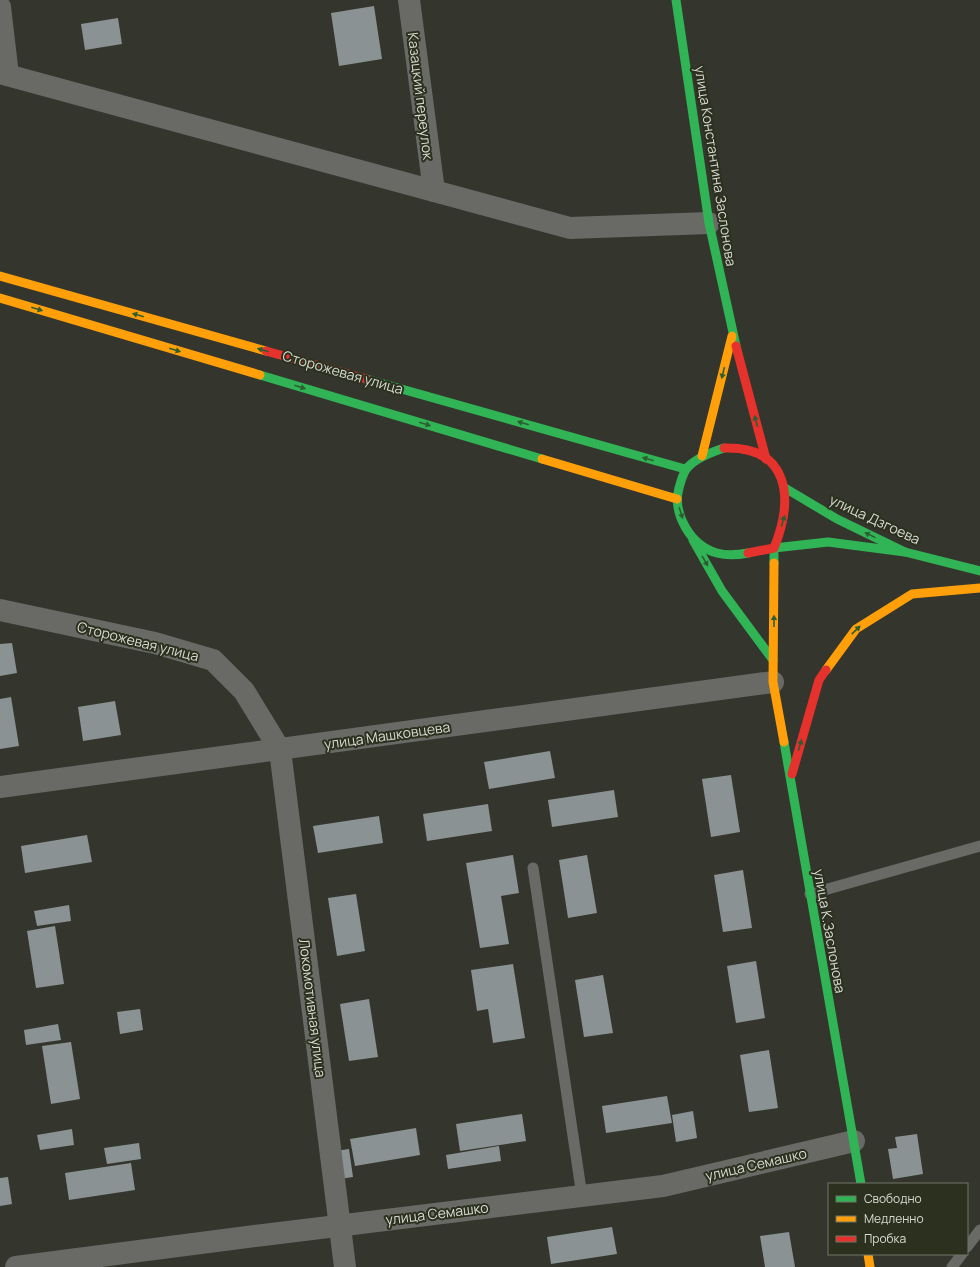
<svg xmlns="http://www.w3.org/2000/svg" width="980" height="1267" font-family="Manrope,sans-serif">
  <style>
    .building { fill: #8b9294 }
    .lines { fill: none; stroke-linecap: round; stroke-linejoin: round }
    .lane { stroke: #696a66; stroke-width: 11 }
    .street { stroke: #696a66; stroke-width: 22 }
    .fast { stroke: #30b455; stroke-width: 9 }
    .slow { stroke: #ff9f0a; stroke-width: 9 }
    .jam { stroke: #e5322d; stroke-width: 9 }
    .oneway { fill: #2d5e32 }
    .labels { text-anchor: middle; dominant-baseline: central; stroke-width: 4; stroke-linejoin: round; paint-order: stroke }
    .street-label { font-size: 14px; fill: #d8dbd1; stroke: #2b301f }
  </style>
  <rect width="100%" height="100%" fill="#34362d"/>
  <g class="building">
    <path d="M374 6 382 59 339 66 331 13Z"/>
    <path d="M118 18 122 44 85 50 81 24Z"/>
    <path d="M12 643 17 673 0 676V644Z"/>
    <path d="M11 697 19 746 0 749V699Z"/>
    <path d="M115 701 121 735 83 741 78 707Z"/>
    <path d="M550 751 555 778 489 789 484 762Z"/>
    <path d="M731 775 740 832 711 837 702 779Z"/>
    <path d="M614 790 618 817 552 827 548 800Z"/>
    <path d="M488 804 492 831 427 841 423 814Z"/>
    <path d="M379 816 383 843 318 853 313 826Z"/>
    <path d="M87 835 92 862 25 873 21 846Z"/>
    <path d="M513 855 519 893 501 896 509 944 480 948 466 863Z"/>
    <path d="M587 855 597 913 568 918 559 860Z"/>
    <path d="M743 870 752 928 723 932 714 875Z"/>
    <path d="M356 894 365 951 337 956 328 898Z"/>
    <path d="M69 905 71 921 37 926 34 911Z"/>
    <path d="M55 926 64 984 36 988 27 931Z"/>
    <path d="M756 961 765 1018 736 1023 727 966Z"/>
    <path d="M513 964 525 1038 493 1043 488 1009 477 1011 471 970Z"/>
    <path d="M603 975 613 1033 584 1037 575 980Z"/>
    <path d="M369 999 378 1057 349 1061 340 1004Z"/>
    <path d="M140 1009 143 1030 120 1034 117 1012Z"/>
    <path d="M58 1024 61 1040 26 1045 24 1030Z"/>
    <path d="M71 1042 80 1099 51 1104 42 1046Z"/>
    <path d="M769 1050 778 1108 749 1112 740 1055Z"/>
    <path d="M667 1096 672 1123 606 1133 602 1106Z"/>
    <path d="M693 1111 697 1138 676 1142 672 1115Z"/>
    <path d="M522 1114 526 1141 460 1151 456 1124Z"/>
    <path d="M416 1128 420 1155 355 1166 350 1139Z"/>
    <path d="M72 1129 74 1145 40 1150 37 1135Z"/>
    <path d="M917 1134 923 1174 893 1179 888 1149 897 1148 895 1137Z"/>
    <path d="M139 1143 141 1159 107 1164 104 1148Z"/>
    <path d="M499 1146 501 1161 448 1169 446 1155Z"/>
    <path d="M349 1149 353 1177 340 1179 335 1151Z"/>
    <path d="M131 1163 135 1190 69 1200 65 1173Z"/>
    <path d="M8 1177 12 1204 0 1206V1178Z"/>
    <path d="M612 1227 617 1254 551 1264 547 1237Z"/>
    <path d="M789 1232 795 1267H765L760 1236Z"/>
  </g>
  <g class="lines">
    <g class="lane">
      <path d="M533 868 582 1196"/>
      <path d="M810 894 980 846"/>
      <path d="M967 1247 980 1230"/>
      <path d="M952 1267 962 1254"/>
    </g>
    <g class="street">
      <path d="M409 0 434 191"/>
      <path d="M0 7 8 75"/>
      <path d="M0 73 570 228 709 223"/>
      <path d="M0 610 155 643 213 660 244 691 280 750 345 1267"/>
      <path d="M0 787 773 682"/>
      <path d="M16 1267 255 1236 663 1186 854 1141"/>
    </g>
    <g class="fast">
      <path d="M676 0 709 223 736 346"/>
      <path d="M260 375 542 459"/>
      <path d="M366 379 685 469"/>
      <path d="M724 448C712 452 698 457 689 466 683 471 681 481 679 488 672 514 691 546 717 553 727 556 738 555 748 553"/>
      <path d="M785 488 837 519 905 552 980 571"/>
      <path d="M693 540 722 591 773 660"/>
      <path d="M774 563V548L828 542 905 552"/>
      <path d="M784 742 861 1184"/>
    </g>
    <g class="slow">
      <path d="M0 276 266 351"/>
      <path d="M0 298 260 375"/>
      <path d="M702 456 732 336"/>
      <path d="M542 459 677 499"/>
      <path d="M774 563 773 682 784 742"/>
      <path d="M826 670 856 629 912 594 980 588"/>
      <path d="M868 1254 870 1267"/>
    </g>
    <g class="jam">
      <path d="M736 346 766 459"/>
      <path d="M266 351 366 379"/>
      <path d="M724 448C790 446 794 499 774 548L748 553"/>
      <path d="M792 774 819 680 826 670"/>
    </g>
  </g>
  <defs><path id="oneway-solid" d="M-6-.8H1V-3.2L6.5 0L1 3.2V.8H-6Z"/></defs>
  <g class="oneway">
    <use href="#oneway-solid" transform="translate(37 309) rotate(17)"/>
    <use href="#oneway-solid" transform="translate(138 315) rotate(-164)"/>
    <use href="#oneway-solid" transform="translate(175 350) rotate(17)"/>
    <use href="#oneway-solid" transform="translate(263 350) rotate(-164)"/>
    <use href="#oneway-solid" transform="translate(723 373) rotate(104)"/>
    <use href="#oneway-solid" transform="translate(300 387) rotate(17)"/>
    <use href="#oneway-solid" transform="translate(756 421) rotate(-105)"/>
    <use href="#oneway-solid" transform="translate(523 423) rotate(-164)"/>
    <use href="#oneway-solid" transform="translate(425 424) rotate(17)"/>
    <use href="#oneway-solid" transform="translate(648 459) rotate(-164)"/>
    <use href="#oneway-solid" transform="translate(681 513) rotate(72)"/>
    <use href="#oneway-solid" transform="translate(783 521) rotate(-74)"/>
    <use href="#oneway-solid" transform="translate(870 535) rotate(-154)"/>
    <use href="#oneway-solid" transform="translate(705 561) rotate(60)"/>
    <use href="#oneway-solid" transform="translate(774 621) rotate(-90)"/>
    <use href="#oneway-solid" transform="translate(856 630) rotate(-44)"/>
    <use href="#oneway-solid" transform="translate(800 745) rotate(-74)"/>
  </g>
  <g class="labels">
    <g class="street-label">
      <text transform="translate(421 96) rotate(83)">Казацкий переулок</text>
      <text transform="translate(716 166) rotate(81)">улица Константина Заслонова</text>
      <text transform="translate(343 372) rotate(16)">Сторожевая улица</text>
      <text transform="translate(875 519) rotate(25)">улица Дзгоева</text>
      <text transform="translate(138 641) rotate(14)">Сторожевая улица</text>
      <text transform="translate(387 735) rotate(-8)">улица Машковцева</text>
      <text transform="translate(830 931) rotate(80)">улица К.Заслонова</text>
      <text transform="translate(313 1008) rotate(83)">Локомотивная улица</text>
      <text transform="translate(756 1164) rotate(-13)">улица Семашко</text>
      <text transform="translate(437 1213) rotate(-7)">улица Семашко</text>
    </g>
  </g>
  <rect x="828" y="1183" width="140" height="72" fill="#2b301f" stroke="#707466"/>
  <rect x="836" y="1196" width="20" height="6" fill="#30b455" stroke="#707466"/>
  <text x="864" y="1203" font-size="12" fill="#d8dbd1">Свободно</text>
  <rect x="836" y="1216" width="20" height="6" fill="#ff9f0a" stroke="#707466"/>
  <text x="864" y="1223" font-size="12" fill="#d8dbd1">Медленно</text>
  <rect x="836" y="1236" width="20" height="6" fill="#e5322d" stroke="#707466"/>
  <text x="864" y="1243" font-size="12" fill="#d8dbd1">Пробка</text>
</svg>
